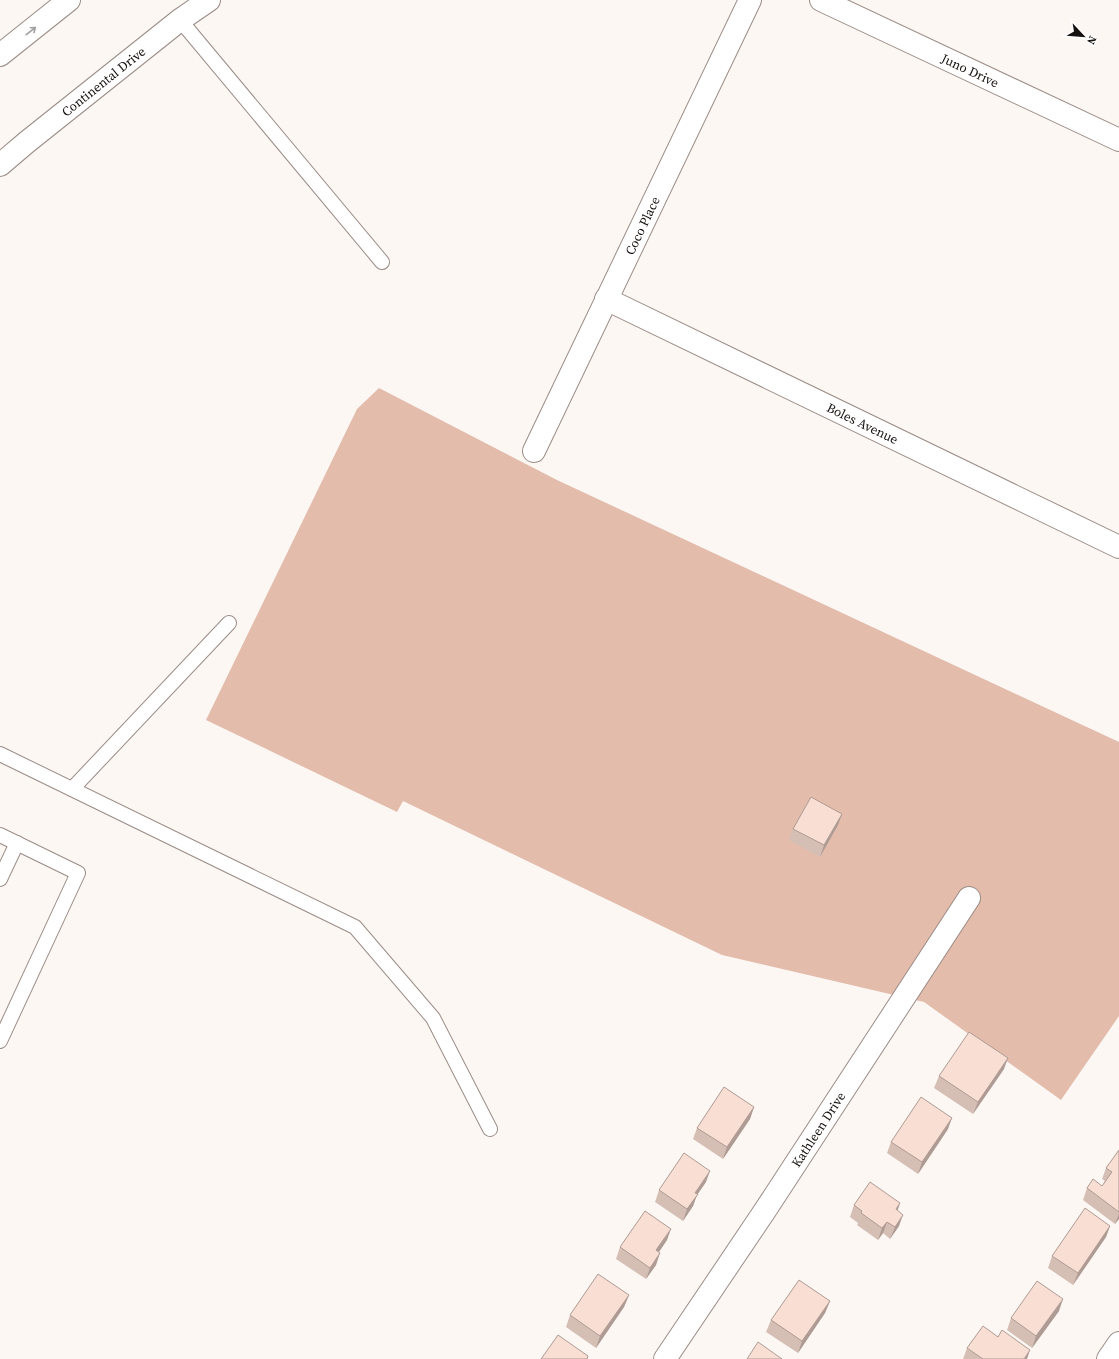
<svg xmlns="http://www.w3.org/2000/svg" width="1119" height="1359" font-family="'Source Serif 4',serif">
  <style>
    .green { fill: #e3bcab }
    .lines { fill: none; stroke-linecap: round; stroke-linejoin: round }
    .service-casing { stroke: #9b8c86; stroke-width: 16 }
    .minor-casing { stroke: #9b8c86; stroke-width: 24 }
    .tertiary-casing { stroke: #9b8c86; stroke-width: 24 }
    .motorway-casing { stroke: #9b8c86; stroke-width: 24 }
    .service { stroke: #fff; stroke-width: 14 }
    .minor { stroke: #fff; stroke-width: 22 }
    .tertiary { stroke: #fff; stroke-width: 22 }
    .motorway { stroke: #fff; stroke-width: 22 }
    .wall { fill: #d5bfb5 }
    .shaded-wall { fill: #ae9b94 }
    .building { fill: #f8ded3; stroke: #ae9b94 }
    .oneway { stroke: #a2a09f }
    .labels { text-anchor: middle; dominant-baseline: central; stroke-width: 4; stroke-linejoin: round; paint-order: stroke }
    .street-label { font-size: 13px; fill: #16110f; stroke: #fff }
  </style>
  <rect width="100%" height="100%" fill="#fdf7f4"/>
  <path class="green" d="M379 388 557 480 1119 742V1016L1061 1100 924 1002 722 955 403 801 397 812 206 720 357 409Z"/>
  <g class="lines">
    <defs>
      <g id="service">
        <path d="M180 20 382 262"/>
        <path d="M0 754 355 927 433 1018 490 1129"/>
        <path d="M72 789 229 623"/>
        <path d="M0 835 78 873 0 1041"/>
        <path d="M0 879 17 843"/>
      </g>
      <g id="minor">
        <path id="s1" d="M821 0 1119 140"/>
        <path id="s2" d="M606 299 1119 547"/>
        <path id="s3" d="M534 451 750 0"/>
        <path id="s4" d="M665 1359 766 1209 969 898"/>
        <path d="M1108 1359 1119 1343"/>
      </g>
      <g id="tertiary">
        <path id="s5" d="M0 165 27 142 180 20 209 0"/>
      </g>
      <path id="motorway" d="M0 55 69 0"/>
    </defs>
    <use href="#service" class="service-casing"/>
    <use href="#minor" class="minor-casing"/>
    <use href="#tertiary" class="tertiary-casing"/>
    <use href="#motorway" class="motorway-casing"/>
    <use href="#service" class="service"/>
    <use href="#minor" class="minor"/>
    <use href="#tertiary" class="tertiary"/>
    <use href="#motorway" class="motorway"/>
  </g>
  <g class="wall">
    <path d="M842 814 838 825 820 857 789 840 793 829Z"/>
    <path d="M1004 1069 973 1114 934 1088 939 1076Z"/>
    <path d="M754 1107 750 1119 723 1159 693 1139 697 1128Z"/>
    <path d="M948 1129 918 1174 887 1153 891 1142Z"/>
    <path d="M1119 1150V1219L1115 1224 1083 1200 1087 1188 1102 1186 1105 1181 1102 1179 1106 1168Z"/>
    <path d="M706 1182 697 1195 693 1206 683 1221 655 1202 659 1190Z"/>
    <path d="M900 1203 897 1211 899 1226 890 1239 883 1233 878 1240 857 1225 858 1223 850 1217 854 1205Z"/>
    <path d="M1110 1226 1106 1237 1073 1285 1048 1268 1052 1256Z"/>
    <path d="M667 1240 659 1252 656 1265 646 1279 616 1259 620 1247Z"/>
    <path d="M629 1295 624 1307 596 1348 566 1327 570 1315Z"/>
    <path d="M830 1301 825 1313 798 1353 766 1332 771 1320Z"/>
    <path d="M1059 1311 1032 1348 1007 1330 1011 1318Z"/>
    <path d="M967 1348 1027 1359H963Z"/>
  </g>
  <g class="shaded-wall">
    <path d="M842 814 838 825 820 857 824 845Z"/>
    <path d="M1008 1058 1004 1069 973 1114 978 1102Z"/>
    <path d="M754 1107 750 1119 723 1159 727 1147Z"/>
    <path d="M952 1118 948 1129 918 1174 922 1162Z"/>
    <path d="M710 1171 706 1182 697 1195 693 1206 683 1221 687 1209 695 1193Z"/>
    <path d="M900 1203 896 1215V1209Z"/>
    <path d="M1119 1214V1219L1115 1224Z"/>
    <path d="M903 1215 899 1226 890 1239 895 1227Z"/>
    <path d="M887 1222 883 1233 878 1240 882 1228Z"/>
    <path d="M1110 1226 1106 1237 1073 1285 1078 1273Z"/>
    <path d="M671 1229 667 1240 652 1262 656 1250Z"/>
    <path d="M660 1253 656 1265 646 1279 650 1268Z"/>
    <path d="M629 1295 624 1307 596 1348 600 1336Z"/>
    <path d="M1063 1299 1059 1311 1032 1348 1036 1336Z"/>
    <path d="M830 1301 825 1313 798 1353 802 1341Z"/>
    <path d="M1030 1350 1027 1359H1024Z"/>
  </g>
  <g class="building">
    <path d="M811 797 842 814 824 845 793 829Z"/>
    <path d="M969 1032 1008 1058 978 1102 939 1076Z"/>
    <path d="M724 1087 754 1107 727 1147 697 1128Z"/>
    <path d="M921 1097 952 1118 922 1162 891 1142Z"/>
    <path d="M1119 1150V1212L1087 1188 1093 1179 1102 1186 1112 1172 1106 1168Z"/>
    <path d="M684 1153 710 1171 695 1193 698 1194 687 1209 659 1190Z"/>
    <path d="M870 1182 900 1203 896 1209 903 1215 895 1227 887 1222 882 1228 861 1213 862 1211 854 1205Z"/>
    <path d="M1085 1208 1110 1226 1078 1273 1052 1256Z"/>
    <path d="M645 1211 671 1229 656 1250 660 1253 650 1268 620 1247Z"/>
    <path d="M598 1274 629 1295 600 1336 570 1315Z"/>
    <path d="M799 1280 830 1301 802 1341 771 1320Z"/>
    <path d="M1037 1281 1063 1299 1036 1336 1011 1318Z"/>
    <path d="M983 1326 998 1337 1002 1330 1030 1350 1024 1359H983L967 1348Z"/>
    <path d="M558 1335 588 1356 587 1359H541Z"/>
    <path d="M758 1342 782 1359H747Z"/>
  </g>
  <defs><path id="oneway-shaft" d="M-6 0H5M1.5-3L5.5 0L1.5 3" fill="none" stroke-width="1.6" stroke-linecap="round" stroke-linejoin="round"/></defs>
  <use class="oneway" href="#oneway-shaft" transform="translate(31 31) rotate(-38)"/>
  <g class="labels">
    <g class="street-label">
      <text stroke="none"><textPath href="#s1" startOffset="165">Juno Drive</textPath></text>
      <text stroke="none"><textPath href="#s5" startOffset="133">Continental Drive</textPath></text>
      <text stroke="none"><textPath href="#s3" startOffset="250">Coco Place</textPath></text>
      <text stroke="none"><textPath href="#s2" startOffset="285">Boles Avenue</textPath></text>
      <text stroke="none"><textPath href="#s4" startOffset="276">Kathleen Drive</textPath></text>
    </g>
  </g>
  <g transform="translate(1083 36) rotate(116)" stroke="#ffffff" stroke-width="3" paint-order="stroke">
  <path d="M0-3L7 15L0 10L-7 15Z" fill="#16110f"/>
  <text y="-6" font-size="11" font-weight="bold" text-anchor="middle" fill="#16110f">N</text>
  </g>
</svg>
